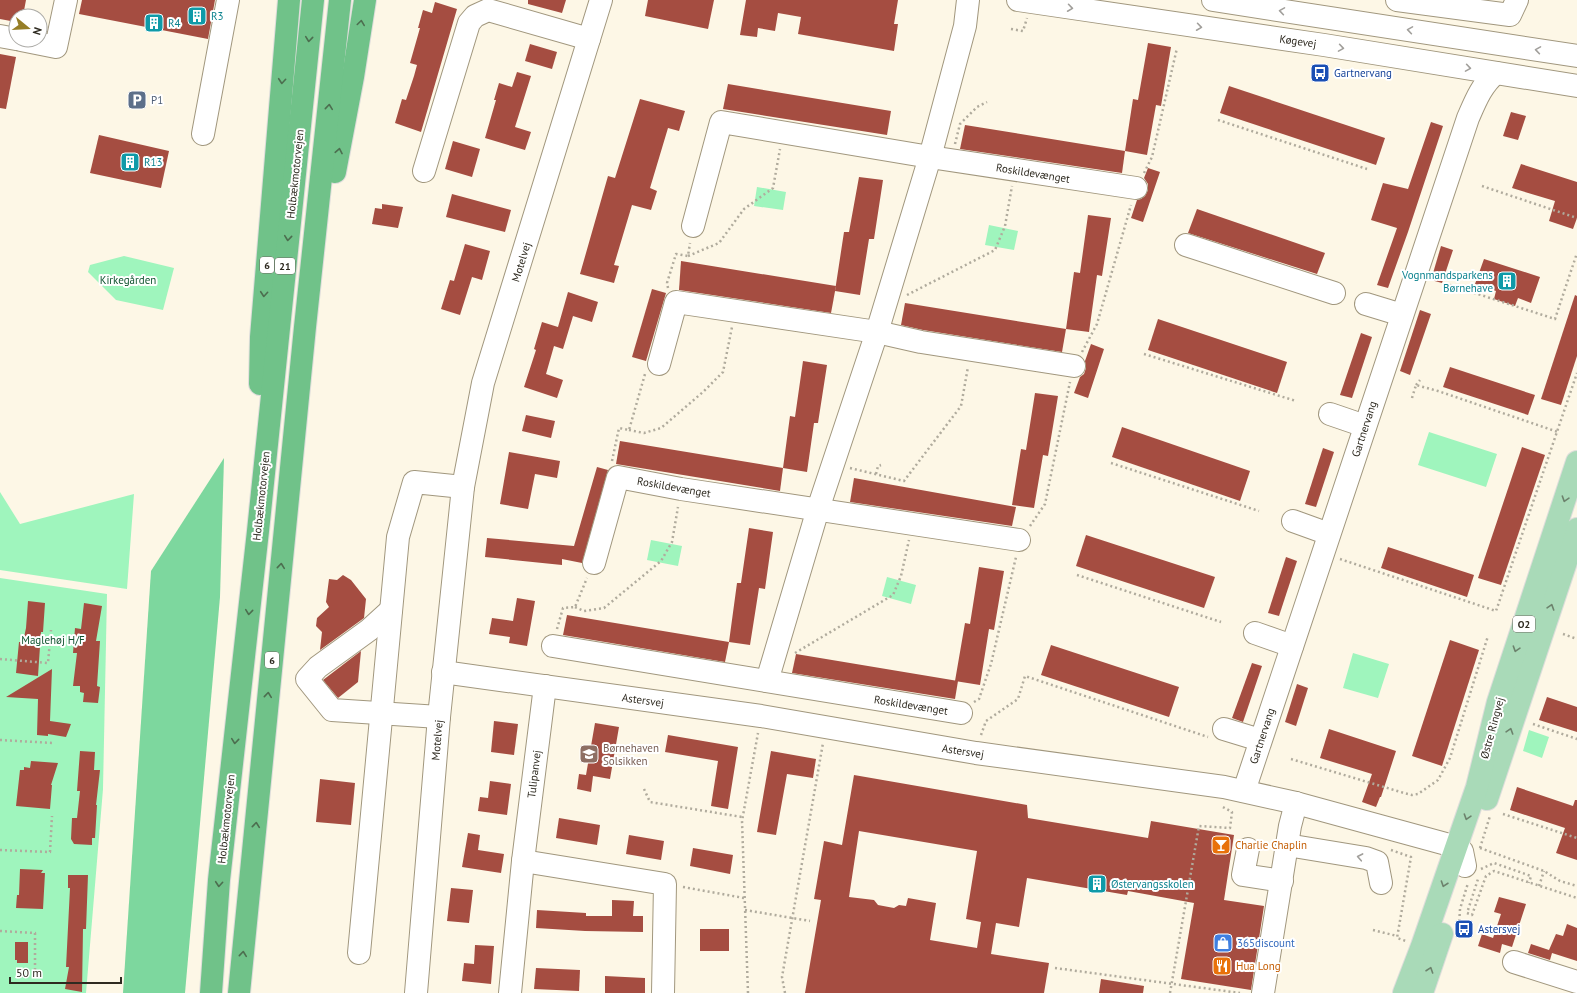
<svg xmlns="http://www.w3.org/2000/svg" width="1577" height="993" font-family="'PT Sans',sans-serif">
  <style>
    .green { fill: #9ff5bd }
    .forest { fill: #7dd79e }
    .building { fill: #a54d41; fill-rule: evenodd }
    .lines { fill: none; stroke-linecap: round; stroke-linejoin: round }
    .minor-casing { stroke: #a1977e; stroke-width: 24 }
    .major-casing { stroke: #dedddb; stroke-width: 24 }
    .highway-casing { stroke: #dedddb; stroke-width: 24 }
    .path { stroke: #b0ab9d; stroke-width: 2.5; stroke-dasharray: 2 3; stroke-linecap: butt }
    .minor { stroke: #fff; stroke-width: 22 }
    .major { stroke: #a9dab8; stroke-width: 22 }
    .highway { stroke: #70c289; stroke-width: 22 }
    .oneway { stroke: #a19f9b }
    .oneway2 { stroke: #4c6e4f }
    .oneway3 { stroke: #6c826c }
    .labels { text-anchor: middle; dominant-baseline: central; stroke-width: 4; stroke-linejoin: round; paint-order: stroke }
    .shield { fill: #fff; stroke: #6d6a63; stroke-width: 1 }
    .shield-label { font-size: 10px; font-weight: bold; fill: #2e2a20 }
    .culture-label { font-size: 11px; fill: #0d838f; stroke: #fff; text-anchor: start }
    .street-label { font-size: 11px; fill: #2e2a20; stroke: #fff }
    .transit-label { font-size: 11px; fill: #164399; stroke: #fff; text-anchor: start }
    .service-label { font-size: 11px; fill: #4e5e75; stroke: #fff; text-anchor: start }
    .park-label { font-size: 11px; fill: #105430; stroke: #fff }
    .education-label { font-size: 11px; fill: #785e54; stroke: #fff; text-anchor: start }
    .food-label { font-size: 11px; fill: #c56008; stroke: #fff; text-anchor: start }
    .shop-label { font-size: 11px; fill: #366cbe; stroke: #fff; text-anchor: start }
  </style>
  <rect width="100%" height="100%" fill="#fdf7e6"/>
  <g class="green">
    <path d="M757 187 786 192 783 210 754 206Z"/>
    <path d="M989 225 1018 231 1014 250 985 245Z"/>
    <path d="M124 256 174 268 163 310 116 300 88 272 90 265Z"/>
    <path d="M1429 432 1497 454 1486 487 1418 465Z"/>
    <path d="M0 492 20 524 134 494 127 589 0 570Z"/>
    <path d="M651 540 682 546 678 566 647 560Z"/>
    <path d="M887 577 916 585 911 604 882 596Z"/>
    <path d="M0 578 107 594 103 789 86 993H0Z"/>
    <path d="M1353 653 1389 664 1378 698 1343 688Z"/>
    <path d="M1529 730 1549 737 1542 758 1523 751Z"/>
  </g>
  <path class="forest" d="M224 458 220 597 185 993H123L151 571Z"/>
  <g class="building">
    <path d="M0 0H26L23 16H16V22L0 19Z"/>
    <path d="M82 0H215L208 39 79 14Z"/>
    <path d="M528 0H566L562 13 528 4Z"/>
    <path d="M648 0H714L708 29 645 16Z"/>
    <path d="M746 0H898L894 24H898L894 51 798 34 801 17 778 13 775 31 758 28 757 37 740 35Z"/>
    <path d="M435 2 457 9 421 132 395 123 402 99 406 100 414 76 417 65 410 63 420 28H418L423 10 432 13Z"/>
    <path d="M1148 43 1171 47 1161 106 1156 105 1147 155 1125 151 1133 99 1138 100Z"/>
    <path d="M530 44 557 52 552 69 525 61Z"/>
    <path d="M0 54 16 57 6 109 0 108Z"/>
    <path d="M517 72 531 76 515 127 531 132 525 150 485 138 496 100H494L499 83 512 87Z"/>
    <path d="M728 84 891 111 887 135 723 109Z"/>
    <path d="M1229 86 1385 138 1376 165 1220 113Z"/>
    <path d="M640 99 685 111 679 131 668 128 650 188 657 191 651 210 632 205 614 265 619 266 614 283 580 274 608 176 615 178Z"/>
    <path d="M1511 112 1526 116 1518 140 1503 136Z"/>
    <path d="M1431 122 1443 126 1408 232 1388 288 1377 285 1397 228 1371 220 1383 183 1408 189Z"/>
    <path d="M965 125 1125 151 1122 173 960 149Z"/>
    <path d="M99 135 169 151 161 188 90 173Z"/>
    <path d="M453 141 480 149 472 177 445 169Z"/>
    <path d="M1521 164 1577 182V218L1573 229 1549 221 1555 201 1512 188Z"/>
    <path d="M1148 168 1160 172 1143 222 1131 218 1137 200 1141 199 1145 196 1148 190V184L1144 178Z"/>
    <path d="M859 177 883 180 874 239H869L860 295 835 291 844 232H849Z"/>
    <path d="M452 194 511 210 505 232 446 217Z"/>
    <path d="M382 204 403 207 398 228 372 224 375 208 382 209Z"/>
    <path d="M1197 209 1325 253 1317 274 1188 233Z"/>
    <path d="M1088 215 1111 218 1102 276 1097 275 1089 332 1066 329 1074 272 1080 273Z"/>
    <path d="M465 244 490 251 482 280 472 277 460 315 441 309 450 280 454 281Z"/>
    <path d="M1441 246 1453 250 1442 283 1431 280Z"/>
    <path d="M1484 259 1540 277 1531 303 1518 298 1515 306 1494 299 1496 291 1475 284Z"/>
    <path d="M681 261 836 286 831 313 679 290Z"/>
    <path d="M652 289 666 293 646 361 632 357Z"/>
    <path d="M568 292 598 302 592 322 573 316 563 349 554 346 546 374 563 380 557 398 524 387 536 350 534 349 542 322 558 327Z"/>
    <path d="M1575 295 1577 296V356L1561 405 1541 399Z"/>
    <path d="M905 303 1066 329 1062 352 923 330 901 325Z"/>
    <path d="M1420 310 1431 314 1410 375 1400 371Z"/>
    <path d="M1158 319 1287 362 1277 393 1148 350Z"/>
    <path d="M1361 333 1372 337 1352 398 1340 395Z"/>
    <path d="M1091 344 1104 349 1088 398 1074 393 1080 377 1084 374 1086 368 1085 361Z"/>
    <path d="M803 361 827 365 818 423H814L807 472 783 468 790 416 795 417Z"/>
    <path d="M1450 367 1535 395 1528 415 1443 387Z"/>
    <path d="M1035 393 1058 396 1048 456 1043 455 1034 508 1012 505 1021 449 1026 450Z"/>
    <path d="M526 415 555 421 551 438 522 431Z"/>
    <path d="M1122 427 1250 471 1240 501 1112 457Z"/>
    <path d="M620 441 783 468 780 491 616 464Z"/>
    <path d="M1522 447 1545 455 1501 585 1478 578Z"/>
    <path d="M1323 448 1334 452 1316 507 1305 504Z"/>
    <path d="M509 452 560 461 557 478 535 474 528 509 500 504Z"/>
    <path d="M597 467 608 470 582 563 562 559V565L485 557 487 538 574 546Z"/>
    <path d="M854 478 1016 507 1012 526 850 502Z"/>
    <path d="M749 528 773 532 765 589 759 588 750 645 729 642 737 583H741Z"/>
    <path d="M1086 535 1215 577 1204 608 1076 566Z"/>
    <path d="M1388 547 1474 575 1467 597 1381 568Z"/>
    <path d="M1286 557 1297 561 1279 616 1268 613Z"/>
    <path d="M979 567 1004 571 994 630 989 629 980 685 955 681 965 623 970 624Z"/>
    <path d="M343 575 351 580 366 599 364 618 320 650 322 632 316 626 317 618 329 607 326 602 329 579 337 580Z"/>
    <path d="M517 598 535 601 527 646 509 643 510 637 489 634 492 618 513 621Z"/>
    <path d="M28 601 45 603 43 632H41L38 676 16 673 19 642H23L26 628Z"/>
    <path d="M84 603 102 606 96 641H100L97 686 100 687 98 703 83 702 84 693 80 692V686H73L77 653H73L75 628 81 629Z"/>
    <path d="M567 615 729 642 725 662 563 635Z"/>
    <path d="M1450 640 1479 650 1442 766 1412 756Z"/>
    <path d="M1051 645 1179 687 1169 717 1041 675Z"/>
    <path d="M361 651 358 682 338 698 323 680Z"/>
    <path d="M796 654 958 681 955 699 792 673Z"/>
    <path d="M1252 663 1262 666 1243 722 1232 718Z"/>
    <path d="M52 669 50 721 71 724 66 737 48 734V736L37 735 38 699 6 697Z"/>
    <path d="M1297 684 1308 688 1296 726 1285 722Z"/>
    <path d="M1547 697 1577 707V732L1539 720Z"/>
    <path d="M494 721 518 724 514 755 491 752Z"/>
    <path d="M595 723 619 727 610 779 593 776 591 792 577 789 579 774 586 775Z"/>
    <path d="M1329 729 1396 751 1381 797H1380L1376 807 1362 802 1372 774 1320 758Z"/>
    <path d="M668 735 738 747 728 809 711 806 718 761 665 752Z"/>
    <path d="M80 751 95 752 94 770H100L96 805H97L95 838H92V845L74 844 71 839 72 818H77L80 791H77Z"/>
    <path d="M771 751 816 759 813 778 787 774 776 835 757 832Z"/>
    <path d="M31 761 58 763 51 785H52L50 809 16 806 20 770H24V767L30 768Z"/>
    <path d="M854 775 1027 805 1028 818 1148 838 1151 821 1234 835 1224 900 1264 906 1251 990 1181 979 1194 903 1128 891 1127 895 1027 878 1019 927 996 923 991 954 1049 963 1044 993H805L821 900 814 899 824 841 842 845ZM859 831 977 851 966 919 981 922 977 948 930 940 936 903 908 898 906 906 899 905 894 908 878 905 874 900 849 897Z"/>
    <path d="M320 779 355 783 351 825 316 822Z"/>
    <path d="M490 781 511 784 507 815 478 811 480 797 488 798Z"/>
    <path d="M1517 787 1573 806 1575 800H1577V860L1556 853 1565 828 1510 810Z"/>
    <path d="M559 818 600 825 597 845 556 838Z"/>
    <path d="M468 833 480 835 478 850 504 854 501 873 462 867Z"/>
    <path d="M629 835 664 841 661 860 626 854Z"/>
    <path d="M693 848 733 855 730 874 690 866Z"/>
    <path d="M20 869 43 870 41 873H45L43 909 16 908 17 895H19Z"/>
    <path d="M68 875H88L86 929H83L82 992 65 989 69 967H66L70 888H68Z"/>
    <path d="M451 888 473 890 469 923 447 921Z"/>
    <path d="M1499 897 1526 904 1512 947 1502 944 1500 953 1478 946 1482 934 1493 938 1501 914 1494 912Z"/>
    <path d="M612 900 634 901 633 916H643V932L585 931 536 928 537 910 586 913V916H612Z"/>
    <path d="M1567 924 1577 928V961L1552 953 1550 960 1528 953 1531 944 1549 950 1556 934 1563 936Z"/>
    <rect x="700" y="929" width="29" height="22"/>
    <path d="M15 942H28V963H17V960H15Z"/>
    <path d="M475 945 494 946 491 984 462 981 464 963 474 964Z"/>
    <path d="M536 968 580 970 579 991 534 989Z"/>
    <path d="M605 976 645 978V993H605Z"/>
    <path d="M1101 979 1144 986 1143 993H1099Z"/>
  </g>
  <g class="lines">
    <defs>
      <g id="minor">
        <path d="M1018 0 1324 45 1577 86"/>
        <path d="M1213 0 1577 56"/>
        <path d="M1397 0 1510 15 1517 0"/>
        <path d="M0 36 16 39"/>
        <path d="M21 40 56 47 66 0"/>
        <path d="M203 134 228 0"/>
        <path d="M424 171 469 23 475 16 488 10 589 39"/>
        <path d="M693 226 721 122 930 157 1136 188"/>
        <path d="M1186 245 1334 293"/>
        <path d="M1366 304 1402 315"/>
        <path d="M659 364 676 302 877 332 921 342 1074 366"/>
        <path d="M1330 414 1365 426"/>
        <path d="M1293 521 1329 534"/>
        <path d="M594 563 618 477 681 489 1019 540"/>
        <path d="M391 610 369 630 318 667 307 679 332 710 439 717"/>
        <path d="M1255 633 1292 646"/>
        <path d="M553 646 961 713"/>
        <path d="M443 672 761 716 976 753 1224 787 1296 803 1457 847 1462 851 1465 866"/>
        <path d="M767 681 818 509 877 332 930 157 965 26 968 0"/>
        <path d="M1224 729 1260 740"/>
        <path d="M1244 791 1468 118C1475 102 1482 84 1496 73"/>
        <path d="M1287 845 1366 858 1377 862 1381 883"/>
        <path d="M1248 849 1243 875 1282 881"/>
        <path d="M523 861 665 884 663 993"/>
        <path d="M359 953 398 537 414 482 463 487"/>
        <path d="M1514 962 1577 982"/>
        <path d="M416 993 439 717 463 487 483 383 601 0"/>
        <path d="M510 993 523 861 545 686"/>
        <path d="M1263 993 1290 826 1296 803"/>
      </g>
      <g id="major">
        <path d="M1487 799 1577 529"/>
        <path d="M1404 993 1422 946 1477 787 1498 702 1577 462"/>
        <path d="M1422 993 1442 934"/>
      </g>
      <g id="highway">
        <path d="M335 172 353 77 365 0"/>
        <path d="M260 384 261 337 289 0"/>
        <path d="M211 993 219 880 258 531 313 0"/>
        <path d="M239 993 305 327 340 0"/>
      </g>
    </defs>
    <use href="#minor" class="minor-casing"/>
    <use href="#major" class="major-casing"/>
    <use href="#highway" class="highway-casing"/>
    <g class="path">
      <path d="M1011 29 1023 31 1027 18"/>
      <path d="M1218 120 1367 169"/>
      <path d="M955 144 960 124 977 107 987 102"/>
      <path d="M1144 173 1152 157 1177 48"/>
      <path d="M1482 186 1577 218"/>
      <path d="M688 256 719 243 744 209 773 188 780 149"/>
      <path d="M1450 285 1555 319 1577 253"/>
      <path d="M668 288 667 283 676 254 688 256 690 243"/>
      <path d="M907 295 995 250 1005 226 1012 186"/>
      <path d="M1082 352 1097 324 1131 205"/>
      <path d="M1144 354 1296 401"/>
      <path d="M1416 385 1420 380"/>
      <path d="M1412 398 1416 385 1438 391 1558 432"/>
      <path d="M629 430 644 433 661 428 703 392 723 372 732 327"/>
      <path d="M612 461 619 428 629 430 645 374"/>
      <path d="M1111 463 1259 511"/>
      <path d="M850 468 904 481 961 406 968 367"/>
      <path d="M876 474 878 466 881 465"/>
      <path d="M1030 526 1045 504 1070 382"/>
      <path d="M1340 559 1496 611 1577 373"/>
      <path d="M1077 575 1221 622"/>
      <path d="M575 607 584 611 604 608 661 561 672 542 678 507"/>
      <path d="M557 629 563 608 575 607 587 578"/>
      <path d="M1563 634 1577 639"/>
      <path d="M795 653 893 595 901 576 909 540"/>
      <path d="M0 659 48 663 51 630"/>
      <path d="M974 702 979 699 991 664 1016 557"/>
      <path d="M1533 724 1577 739"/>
      <path d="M981 735 986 721 1018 699 1025 676 1208 737"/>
      <path d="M0 740 53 743"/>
      <path d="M1291 759 1404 793 1412 795 1418 794 1438 780 1450 758 1488 636"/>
      <path d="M644 789 650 802 742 817"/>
      <path d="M1503 814 1577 838"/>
      <path d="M1480 848 1490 816"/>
      <path d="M1480 848 1544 871 1560 881 1577 886"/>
      <path d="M0 850 50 852 52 816"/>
      <path d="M1391 850 1411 857 1397 938 1406 941"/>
      <path d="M1481 869 1494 863 1531 876 1529 883"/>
      <path d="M1539 886 1544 871"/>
      <path d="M683 887 744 898"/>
      <path d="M745 910 810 921"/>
      <path d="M1468 910 1478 879"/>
      <path d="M1467 913 1472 915 1486 876 1494 871 1577 898"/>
      <path d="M1459 926 1460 909 1468 883"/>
      <path d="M1373 930 1397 936"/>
      <path d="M0 931 35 933V973"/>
      <path d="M1055 968 1240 993"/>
      <path d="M748 993 742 821 758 733"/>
      <path d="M785 993 782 977 823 743"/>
      <path d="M1170 993 1199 826 1230 828 1232 812 1221 806"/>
    </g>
    <use href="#minor" class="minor"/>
    <use href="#major" class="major"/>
    <use href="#highway" class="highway"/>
  </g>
  <defs><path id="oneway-chevron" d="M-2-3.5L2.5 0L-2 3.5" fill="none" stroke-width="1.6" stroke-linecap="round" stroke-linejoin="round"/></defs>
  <g class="oneway">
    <use href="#oneway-chevron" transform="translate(1070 8) rotate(8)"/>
    <use href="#oneway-chevron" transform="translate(1282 11) rotate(-171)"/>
    <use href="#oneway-chevron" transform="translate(1199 27) rotate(8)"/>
    <use href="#oneway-chevron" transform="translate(1410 30) rotate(-171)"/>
    <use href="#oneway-chevron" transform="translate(1341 48) rotate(9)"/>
    <use href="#oneway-chevron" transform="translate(1538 50) rotate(-171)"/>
    <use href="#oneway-chevron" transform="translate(1468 68) rotate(9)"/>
    <use href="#oneway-chevron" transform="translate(1360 857) rotate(-169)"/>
  </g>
  <g class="oneway2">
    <use href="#oneway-chevron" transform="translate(361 23) rotate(-82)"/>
    <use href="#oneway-chevron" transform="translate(309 39) rotate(96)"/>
    <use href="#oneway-chevron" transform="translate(282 81) rotate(95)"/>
    <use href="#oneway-chevron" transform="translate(329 107) rotate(-84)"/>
    <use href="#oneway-chevron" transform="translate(339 151) rotate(-79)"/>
    <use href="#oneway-chevron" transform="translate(288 238) rotate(96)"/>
    <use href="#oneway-chevron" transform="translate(264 294) rotate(95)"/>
    <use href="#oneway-chevron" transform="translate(281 566) rotate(-84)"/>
    <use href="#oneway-chevron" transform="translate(249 612) rotate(96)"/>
    <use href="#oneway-chevron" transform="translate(268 695) rotate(-84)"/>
    <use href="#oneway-chevron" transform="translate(235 741) rotate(96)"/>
    <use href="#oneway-chevron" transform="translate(256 825) rotate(-84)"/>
    <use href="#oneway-chevron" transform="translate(219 884) rotate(95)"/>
    <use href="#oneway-chevron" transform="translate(243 954) rotate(-84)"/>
  </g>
  <g class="oneway3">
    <use href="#oneway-chevron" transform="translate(1565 499) rotate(108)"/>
    <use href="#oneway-chevron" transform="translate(1551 607) rotate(-72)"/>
    <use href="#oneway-chevron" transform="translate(1516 649) rotate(108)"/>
    <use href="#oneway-chevron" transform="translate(1510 731) rotate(-72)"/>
    <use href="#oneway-chevron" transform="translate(1467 817) rotate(108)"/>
    <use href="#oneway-chevron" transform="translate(1444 884) rotate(109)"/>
    <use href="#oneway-chevron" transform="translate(1430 970) rotate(-71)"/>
  </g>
  <defs>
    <symbol id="building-square" viewBox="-11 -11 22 22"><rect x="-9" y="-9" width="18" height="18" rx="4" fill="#0f9aa8" stroke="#fff"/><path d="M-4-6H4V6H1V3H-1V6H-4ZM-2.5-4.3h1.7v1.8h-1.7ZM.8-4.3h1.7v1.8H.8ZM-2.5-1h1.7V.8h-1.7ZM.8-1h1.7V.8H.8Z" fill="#fff"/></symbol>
    <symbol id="bus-square" viewBox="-11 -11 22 22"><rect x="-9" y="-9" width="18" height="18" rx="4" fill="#1a4fb4" stroke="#fff"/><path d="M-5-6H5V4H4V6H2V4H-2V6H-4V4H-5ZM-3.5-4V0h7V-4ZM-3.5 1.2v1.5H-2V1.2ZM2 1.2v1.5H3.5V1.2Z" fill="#fff"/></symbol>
    <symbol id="parking-square" viewBox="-11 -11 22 22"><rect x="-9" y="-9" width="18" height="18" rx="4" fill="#5c6f8a" stroke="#fff"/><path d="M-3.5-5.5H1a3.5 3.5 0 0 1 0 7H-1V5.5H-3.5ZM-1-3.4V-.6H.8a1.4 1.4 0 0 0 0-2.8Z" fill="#fff"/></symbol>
    <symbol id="school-square" viewBox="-11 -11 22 22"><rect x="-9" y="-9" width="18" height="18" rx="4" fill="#8d6e63" stroke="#fff"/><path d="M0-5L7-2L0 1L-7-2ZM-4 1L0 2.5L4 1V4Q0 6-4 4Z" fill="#fff"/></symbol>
    <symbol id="bar-square" viewBox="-11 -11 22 22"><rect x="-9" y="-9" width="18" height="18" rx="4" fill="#e8710a" stroke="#fff"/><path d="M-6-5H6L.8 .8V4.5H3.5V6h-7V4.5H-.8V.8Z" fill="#fff"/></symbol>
    <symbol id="shop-square" viewBox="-11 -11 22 22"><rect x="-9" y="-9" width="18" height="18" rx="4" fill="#3f7fe0" stroke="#fff"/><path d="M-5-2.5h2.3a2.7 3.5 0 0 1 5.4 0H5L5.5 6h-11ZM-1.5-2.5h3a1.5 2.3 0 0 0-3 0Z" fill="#fff"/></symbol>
    <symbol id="restaurant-square" viewBox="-11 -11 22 22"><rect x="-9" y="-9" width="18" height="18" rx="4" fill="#e8710a" stroke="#fff"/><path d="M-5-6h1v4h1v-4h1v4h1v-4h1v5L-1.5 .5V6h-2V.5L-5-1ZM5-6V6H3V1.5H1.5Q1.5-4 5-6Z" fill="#fff"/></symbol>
  </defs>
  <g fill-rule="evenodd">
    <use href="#building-square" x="186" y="5" width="22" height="22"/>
    <use href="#building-square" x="143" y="12" width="22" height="22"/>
    <use href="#bus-square" x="1309" y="62" width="22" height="22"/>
    <use href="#parking-square" x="126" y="89" width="22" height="22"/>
    <use href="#building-square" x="119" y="151" width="22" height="22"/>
    <use href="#building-square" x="1496" y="270" width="22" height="22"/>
    <use href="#school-square" x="578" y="743" width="22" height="22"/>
    <use href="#bar-square" x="1210" y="834" width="22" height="22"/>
    <use href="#building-square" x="1086" y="873" width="22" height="22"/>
    <use href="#bus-square" x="1453" y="918" width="22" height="22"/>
    <use href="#shop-square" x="1212" y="932" width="22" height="22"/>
    <use href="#restaurant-square" x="1211" y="955" width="22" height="22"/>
  </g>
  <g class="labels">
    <g class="shield">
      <rect x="260" y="257" width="14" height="16" rx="3"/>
      <rect x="275" y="258" width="20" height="16" rx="3"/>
      <rect x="1513" y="616" width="22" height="16" rx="3"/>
      <rect x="265" y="652" width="14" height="16" rx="3"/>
    </g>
    <g class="shield-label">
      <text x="267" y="265">6</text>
      <text x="285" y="266">21</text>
      <text x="1524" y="624">O2</text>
      <text x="272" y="660">6</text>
    </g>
    <g class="culture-label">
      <text x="211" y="16">R3</text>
      <text x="168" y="23">R4</text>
      <text x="144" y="162">R13</text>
      <text x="1493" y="275" text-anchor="end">Vognmandsparkens<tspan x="1493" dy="13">Børnehave</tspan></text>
      <text x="1111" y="884">Østervangsskolen</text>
    </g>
    <g class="street-label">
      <text transform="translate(1298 41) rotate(8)">Køgevej</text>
      <text transform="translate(1033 173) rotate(9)">Roskildevænget</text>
      <text transform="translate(295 174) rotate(-84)">Holbækmotorvejen</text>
      <text transform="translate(521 262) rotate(-73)">Motelvej</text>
      <text transform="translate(1364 429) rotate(-72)">Gartnervang</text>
      <text transform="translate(674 487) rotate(10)">Roskildevænget</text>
      <text transform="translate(261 496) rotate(-84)">Holbækmotorvejen</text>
      <text transform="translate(643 700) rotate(8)">Astersvej</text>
      <text transform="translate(911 705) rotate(9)">Roskildevænget</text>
      <text transform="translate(1492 728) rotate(-75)">Østre Ringvej</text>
      <text transform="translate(1262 736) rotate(-72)">Gartnervang</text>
      <text transform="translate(437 740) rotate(-85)">Motelvej</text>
      <text transform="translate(963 751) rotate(9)">Astersvej</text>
      <text transform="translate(534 774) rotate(-83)">Tulipanvej</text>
      <text transform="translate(226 819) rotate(-84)">Holbækmotorvejen</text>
    </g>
    <g class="transit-label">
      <text x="1334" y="73">Gartnervang</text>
      <text x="1478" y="929">Astersvej</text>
    </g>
    <g class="service-label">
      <text x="151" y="100">P1</text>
    </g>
    <g class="park-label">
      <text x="128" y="280">Kirkegården</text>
      <text x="53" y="640">Maglehøj H/F</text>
    </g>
    <g class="education-label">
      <text x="603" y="748">Børnehaven<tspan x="603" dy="13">Solsikken</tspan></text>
    </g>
    <g class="food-label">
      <text x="1235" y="845">Charlie Chaplin</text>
      <text x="1236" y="966">Hua Long</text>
    </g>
    <g class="shop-label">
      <text x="1237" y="943">365discount</text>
    </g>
  </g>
  <g transform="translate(28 28) rotate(108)"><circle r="19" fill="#ffffff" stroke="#abaaa6"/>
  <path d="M0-3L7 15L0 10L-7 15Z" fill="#967e26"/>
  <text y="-6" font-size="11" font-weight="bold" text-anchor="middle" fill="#2e2a20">N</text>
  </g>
  <path d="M10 977v6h111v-6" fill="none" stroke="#2e2a20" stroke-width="2"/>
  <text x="16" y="977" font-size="12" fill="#2e2a20" stroke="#ffffff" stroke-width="3" paint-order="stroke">50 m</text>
</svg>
